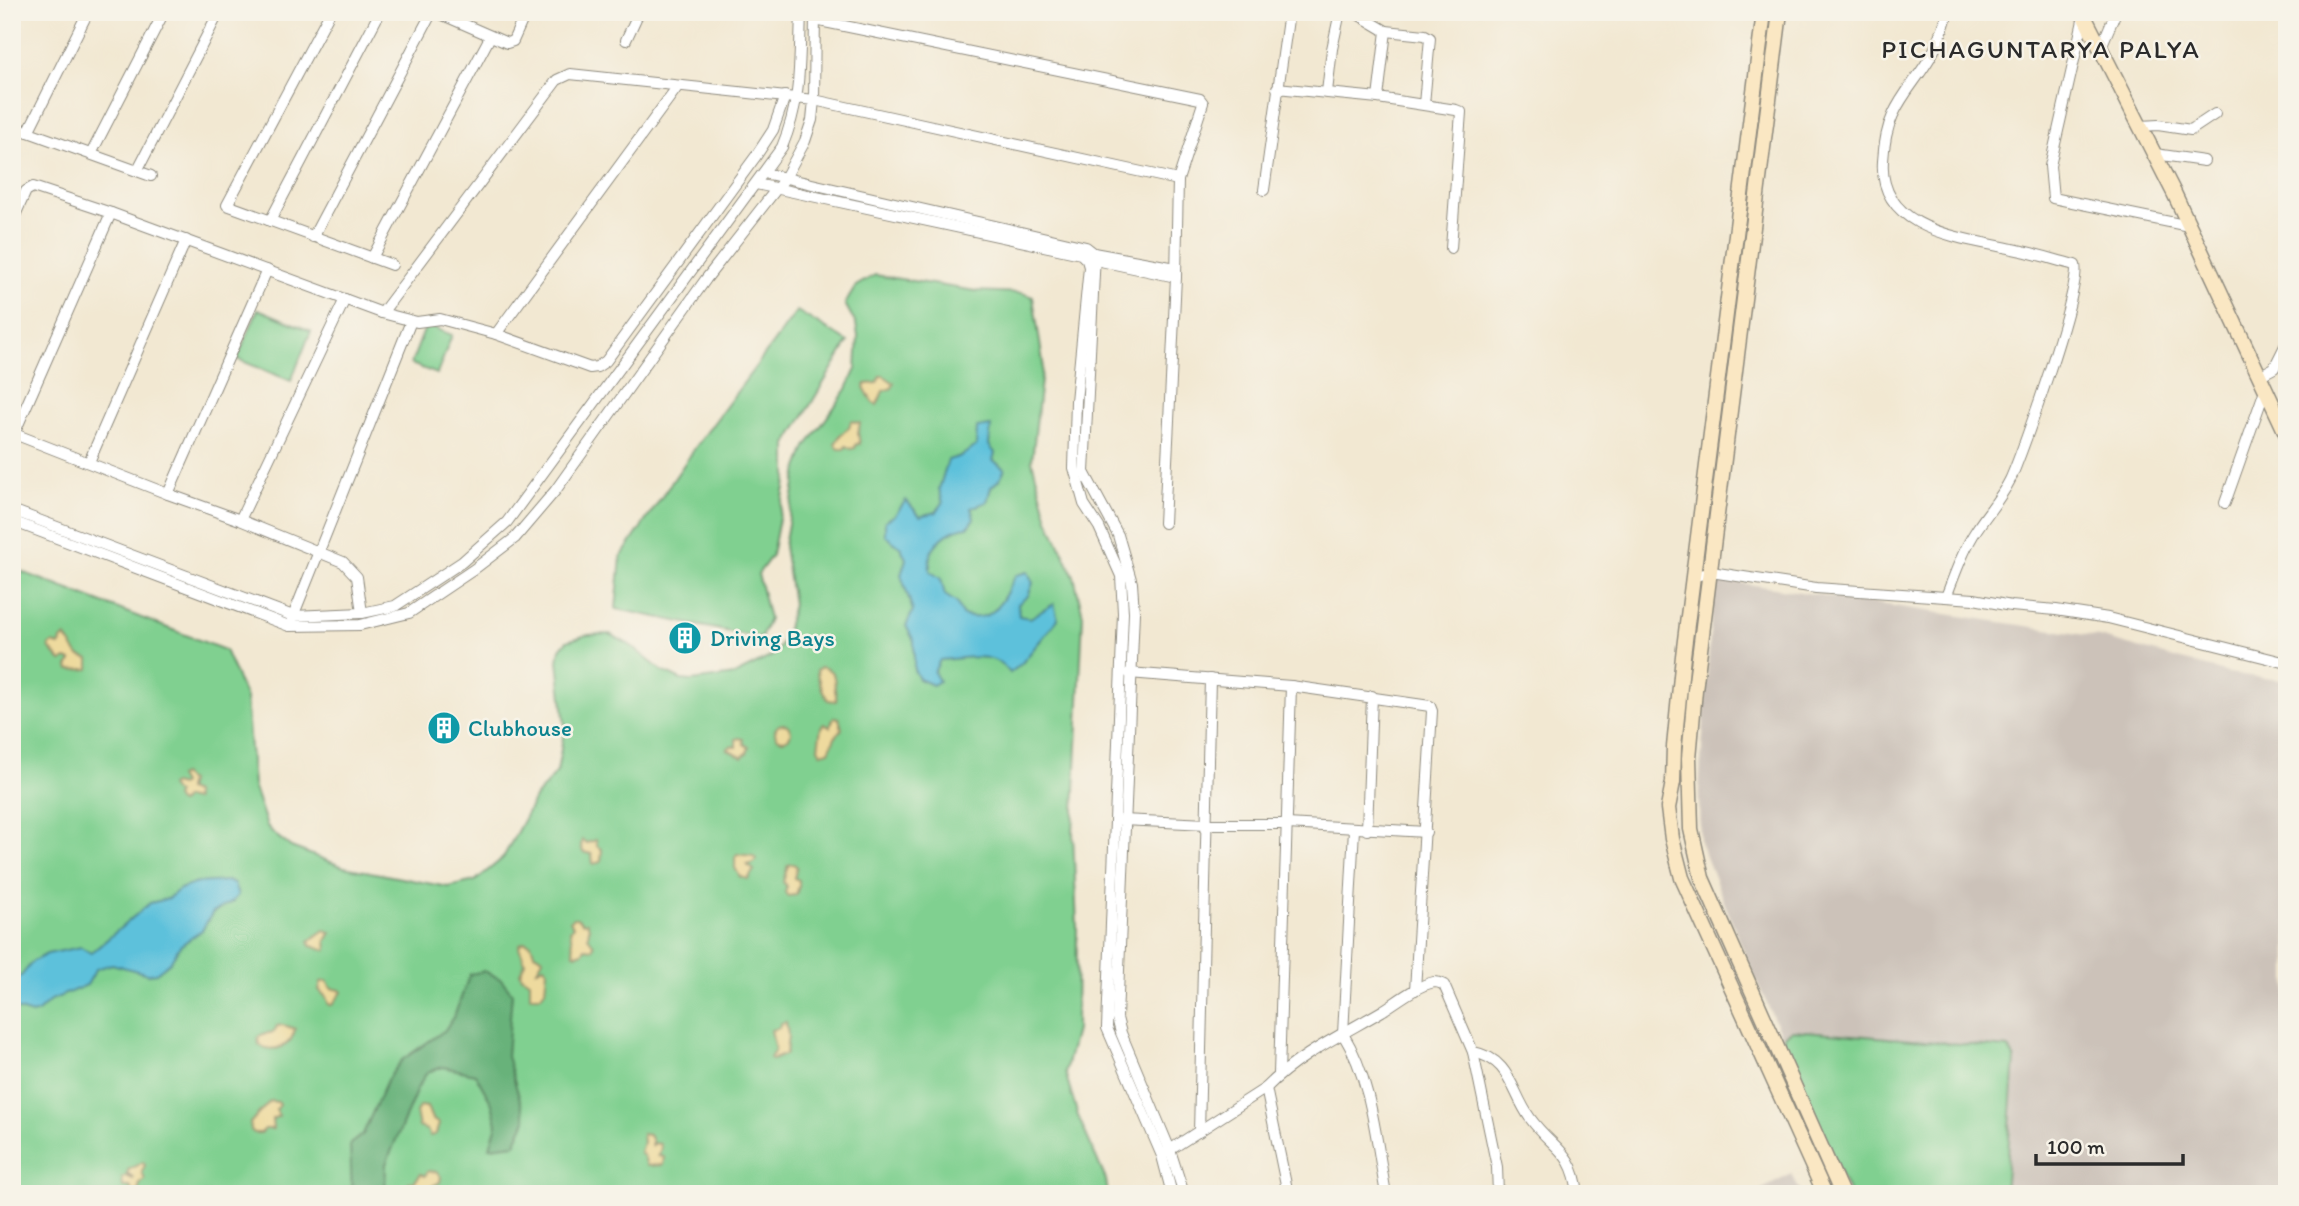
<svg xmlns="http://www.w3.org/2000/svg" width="2299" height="1206" font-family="Itim,sans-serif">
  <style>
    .industrial { fill: #ccc2b9 }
    .green { fill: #80d090; stroke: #567e5e; stroke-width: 2 }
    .forest { fill: #68b27a; stroke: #4a6e52; stroke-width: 2 }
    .sand { fill: #eeda9e; stroke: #8c8264; stroke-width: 2 }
    .water { fill: #5dc1db; stroke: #447683; stroke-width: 2 }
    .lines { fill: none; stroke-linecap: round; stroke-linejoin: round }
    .street-casing { stroke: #8e8a7e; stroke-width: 12 }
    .secondary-casing { stroke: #8e8a7e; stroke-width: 17 }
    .street { stroke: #fff; stroke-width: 10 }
    .secondary { stroke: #fae7c3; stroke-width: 14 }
    .labels { text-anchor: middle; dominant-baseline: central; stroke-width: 5; stroke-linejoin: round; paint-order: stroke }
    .culture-label { font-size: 23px; fill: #0d838f; stroke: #f7f3e8; text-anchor: start }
    .quarter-label { font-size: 26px; letter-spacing: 2px; fill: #2b2b2b; stroke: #f7f3e8 }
  </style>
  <rect width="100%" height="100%" fill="#f7f3e8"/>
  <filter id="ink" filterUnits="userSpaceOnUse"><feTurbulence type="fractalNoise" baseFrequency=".0143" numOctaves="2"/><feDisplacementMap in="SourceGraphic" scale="14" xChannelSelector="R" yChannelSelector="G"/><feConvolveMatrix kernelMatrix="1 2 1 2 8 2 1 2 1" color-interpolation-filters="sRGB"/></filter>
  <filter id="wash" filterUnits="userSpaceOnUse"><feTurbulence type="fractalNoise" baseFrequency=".00686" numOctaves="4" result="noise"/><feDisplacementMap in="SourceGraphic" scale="28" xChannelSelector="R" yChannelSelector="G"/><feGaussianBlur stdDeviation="1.57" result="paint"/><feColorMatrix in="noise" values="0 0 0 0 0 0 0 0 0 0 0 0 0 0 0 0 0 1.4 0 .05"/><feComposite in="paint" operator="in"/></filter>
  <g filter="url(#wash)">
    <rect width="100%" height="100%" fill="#f2e8d2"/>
    <g class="industrial">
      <path d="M1714 579 2099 637 2228 673 2287 681V1194H1853L1749 964 1700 842 1699 792Z"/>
      <path d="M1792 1174 1801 1194H1752Z"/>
    </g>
    <g class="green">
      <path d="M875 275 976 291 1022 293 1033 297 1043 362 1032 461 1048 519 1074 576 1083 615 1073 833 1077 927 1076 1030 1065 1072 1078 1116 1106 1180 1108 1194H12V568L225 650 246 698 253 785 267 826 274 834 291 847 344 867 448 887 475 881 503 858 536 796 557 772 565 726 558 661 560 649 567 641 587 635 610 634 630 645 662 671 681 680 692 681 734 675 774 655 785 637 793 604 784 546 798 468 806 447 847 389 856 369 858 336 856 324 845 304 856 286Z"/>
      <path d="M258 309 311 331 291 381 237 359Z"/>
      <path d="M797 311 848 342 787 444V477L772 555 758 574 769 619 761 638 616 609 621 557 695 448Z"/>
      <path d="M426 325 452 335 437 374 411 364Z"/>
      <path d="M1793 1030 2008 1048 2015 1059 2005 1194H1849L1783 1047C1781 1037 1784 1034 1793 1030Z"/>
    </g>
    <path class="forest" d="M484 971 501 979 512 993 507 1056 526 1120 515 1144 490 1147 497 1124 492 1104 475 1074 443 1067 427 1072 417 1089 386 1164 385 1194H352L350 1144 363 1134 387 1080 402 1060 445 1030 455 1014 470 974Z"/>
    <g class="sand">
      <path d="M880 376H884L894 383 892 388 883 391 877 405 872 402 864 387 866 384 877 383Z"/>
      <path d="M851 421 860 423 858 433 860 444H856L855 448 851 449 846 446 844 449H839L835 444 841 434 849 428Z"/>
      <path d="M65 636 79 656 89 659V669L69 670 68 667 71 661 67 659 61 661 50 649 49 645 54 643 60 646 61 640Z"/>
      <path d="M821 667C837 671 834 678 835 690 836 694 837 697 836 701L828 700C823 692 817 679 817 670Z"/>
      <path d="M834 717 839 718 842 729 836 735 829 751 821 753 818 748 821 727 824 724 830 727Z"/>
      <circle cx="783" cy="732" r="8"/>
      <path d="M739 738 743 739 744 744 749 747 747 753 742 757 727 749 731 746 736 747V739Z"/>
      <path d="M182 775 189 781 187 790 194 793 195 800 185 798 180 803 177 801 175 797 177 793 174 792 170 786 173 784 180 786 182 784 178 777Z"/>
      <path d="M582 840 587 843 596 840 597 846 602 850 601 862 593 864 592 854 583 852 581 846Z"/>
      <path d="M737 854 753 856 756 859 754 863 747 865 754 870 748 879 740 877 735 868V857Z"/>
      <path d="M794 864 797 867 794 878 799 880V886L796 895 787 896 785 892 787 887 783 882 788 865Z"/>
      <path d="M573 918H577L583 923 587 922 589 928 588 937 594 945 592 949 585 948 583 952 577 954 574 953 570 930 573 927 570 920Z"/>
      <path d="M324 930 331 932 326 941 327 950 310 946 309 941Z"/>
      <path d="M525 942 531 944 534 953 542 957 543 959 537 969 544 966 547 970 545 990 541 996H530V981L522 977 520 973 525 962 519 947 520 944Z"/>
      <path d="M327 981 331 988 340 990 342 992 332 1005H329L326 997 319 990 321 982Z"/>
      <path d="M786 1022 788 1035 786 1054 772 1060 770 1058 775 1050 771 1030 779 1028 781 1023Z"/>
      <path d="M283 1025 295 1029C292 1046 275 1054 259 1045L258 1037 263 1034 274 1032 277 1026Z"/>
      <path d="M270 1101 278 1102 280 1105 276 1110 279 1116 272 1119 273 1129H265L261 1133H254L251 1130 250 1123Z"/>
      <path d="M420 1106 427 1107 432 1119 439 1124 436 1134 430 1136 427 1130 419 1127 416 1112Z"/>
      <path d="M642 1134 649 1135 652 1141 651 1147 653 1143 660 1144 661 1149 658 1156 664 1157 663 1165 647 1166 644 1156 640 1153 643 1142Z"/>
      <path d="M143 1162 145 1165 142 1172 145 1180 140 1184 138 1192H132L130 1187H123L122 1178 126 1176 134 1179 127 1174 128 1170Z"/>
      <path d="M428 1171 437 1172 441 1177 440 1182 431 1187 429 1194H406L409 1182H414L421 1174 425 1176Z"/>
    </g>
    <g class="water">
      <path d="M991 426 989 445 995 453 993 460 1005 469 999 480 991 487 987 502 971 508 974 518 968 527C953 528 937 539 931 553 929 558 930 566 930 571L941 579 945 595 957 603 962 615C995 625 1002 600 1016 575L1028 572 1033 583 1028 596 1018 604 1019 616 1030 618 1054 604 1058 619 1022 663 1010 673C993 649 966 659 940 660L934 672 939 681 933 685 919 679 914 670V641L906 626 913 611 901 575 906 559 901 548 885 535V521L895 515 906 500 920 516 936 512 943 503 939 489 948 460 961 456 976 446 977 428Z"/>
      <path d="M227 881 234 884 238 895 232 902 213 912 202 930 180 946 170 962 156 973 148 974 112 964 96 969 87 985 51 1000 38 1012 32 1014 15 1009 12 1002V981L22 975 33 961 47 954 81 947 91 953 150 903 167 899 180 889 196 883Z"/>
    </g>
  </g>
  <g filter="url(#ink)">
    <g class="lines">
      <defs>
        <g id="street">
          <path d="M330 12 227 205 392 265"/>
          <path d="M436 12 507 43 513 41 526 12"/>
          <path d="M1354 12 1386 31 1425 35 1430 38 1424 104"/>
          <path d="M2084 16 2050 166 2053 198 2189 226"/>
          <path d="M12 17 15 12"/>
          <path d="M815 20 1200 99 1203 103 1178 180 1176 277 1164 523"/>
          <path d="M626 40 639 12"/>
          <path d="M2101 47 2116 12"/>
          <path d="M1277 88 1378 98 1456 110 1461 112 1451 248"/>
          <path d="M1327 92 1332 49 1340 12"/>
          <path d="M1378 98 1386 31"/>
          <path d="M12 126 151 176"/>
          <path d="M2141 126 2158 125 2191 130 2215 114"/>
          <path d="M28 132 88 12"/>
          <path d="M91 154 164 12"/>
          <path d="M2155 154 2204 161"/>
          <path d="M137 171 219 12"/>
          <path d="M764 173 1086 247 1095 254 1084 472 1118 535 1132 583 1134 612 1117 1018 1121 1033 1170 1150 1184 1194"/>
          <path d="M756 184 1081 254 1087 260 1089 267 1076 401 1074 468 1084 504 1099 527 1121 576 1123 613 1107 1028 1162 1156 1172 1194"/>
          <path d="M1264 190 1289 12"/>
          <path d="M270 221 380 12"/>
          <path d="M12 222 26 191 33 187 111 213 382 313 557 80 570 74 814 100 1178 180"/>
          <path d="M313 237 432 12"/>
          <path d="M1088 252 1176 268"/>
          <path d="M372 258 490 37"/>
          <path d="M1091 259 1176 277"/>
          <path d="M382 313 417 322 440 319 496 334 590 368 597 367 606 361 756 156 773 130 785 96"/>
          <path d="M496 334 678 86"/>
          <path d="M2259 376 2274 368 2287 342"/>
          <path d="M12 433 168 494 240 520 343 562 357 577 362 613"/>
          <path d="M14 434 111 213"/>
          <path d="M89 462 186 240"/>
          <path d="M168 494 267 270"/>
          <path d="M2225 503 2265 390"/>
          <path d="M12 510 293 616 362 613 395 606 462 562 507 522 782 147C802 99 799 63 801 12"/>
          <path d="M240 520 345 299"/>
          <path d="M12 521 289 626 360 625 409 613 473 570 515 538 555 491 706 279 785 178 805 141 812 120 814 100 815 12"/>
          <path d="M1692 577 1711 572 1816 588 1974 599 2011 606 2056 610 2108 618 2287 663"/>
          <path d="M1946 597C1955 574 1963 550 1977 529 1988 512 2001 498 2010 480 2022 454 2083 283 2075 265 2055 260 2034 253 2013 249 1963 238 1878 231 1883 161 1884 144 1886 130 1893 115 1903 92 1922 74 1933 52 1940 40 1944 26 1948 12"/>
          <path d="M292 619 411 321"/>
          <path d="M1129 673 1291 686 1430 706 1432 711 1415 990"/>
          <path d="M1122 820 1207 824H1287L1426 832"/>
          <path d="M1354 829 1343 1034C1372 1081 1376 1140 1386 1194"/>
          <path d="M1367 830 1372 696"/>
          <path d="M1473 1052C1511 1059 1511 1092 1530 1118 1553 1150 1573 1149 1578 1194"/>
          <path d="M1279 1074 1291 686"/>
          <path d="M1266 1088 1288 1194"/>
          <path d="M1199 1132 1210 679"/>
          <path d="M1165 1153 1266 1088C1297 1056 1343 1034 1382 1011 1398 1001 1416 986 1434 982 1439 982 1440 983 1444 985L1473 1052 1497 1167 1498 1194"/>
        </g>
        <g id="secondary">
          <path d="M1764 12 1683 656 1674 747 1673 782 1668 808 1672 839 1682 878 1825 1194"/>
          <path d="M1780 12 1695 690 1689 758 1691 829 1702 878 1842 1194"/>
          <path d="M2082 12 2174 193 2287 435"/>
        </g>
      </defs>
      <use href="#street" class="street-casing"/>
      <use href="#secondary" class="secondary-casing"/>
      <use href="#street" class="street"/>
      <use href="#secondary" class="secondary"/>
    </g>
  </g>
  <defs>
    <symbol id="building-disc" viewBox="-11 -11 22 22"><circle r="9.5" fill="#0f9aa8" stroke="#f7f3e8"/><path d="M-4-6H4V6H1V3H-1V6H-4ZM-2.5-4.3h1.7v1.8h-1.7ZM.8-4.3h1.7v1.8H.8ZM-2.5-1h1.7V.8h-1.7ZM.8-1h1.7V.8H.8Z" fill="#fff"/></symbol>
  </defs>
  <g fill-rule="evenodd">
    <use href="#building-disc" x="666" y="619" width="38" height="38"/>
    <use href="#building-disc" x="425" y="709" width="38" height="38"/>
  </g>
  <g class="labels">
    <g class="culture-label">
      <text x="710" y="638">Driving Bays</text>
      <text x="468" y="728">Clubhouse</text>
    </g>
    <g class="quarter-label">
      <text x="2041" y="49">PICHAGUNTARYA PALYA</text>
    </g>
  </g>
  <rect width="2299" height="1206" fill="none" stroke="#f7f3e8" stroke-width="42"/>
  <path d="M2036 1154v10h147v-10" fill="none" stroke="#2b2b2b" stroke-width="3.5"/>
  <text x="2047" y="1154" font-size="21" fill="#2b2b2b" stroke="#f7f3e8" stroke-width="5" paint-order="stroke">100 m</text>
</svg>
